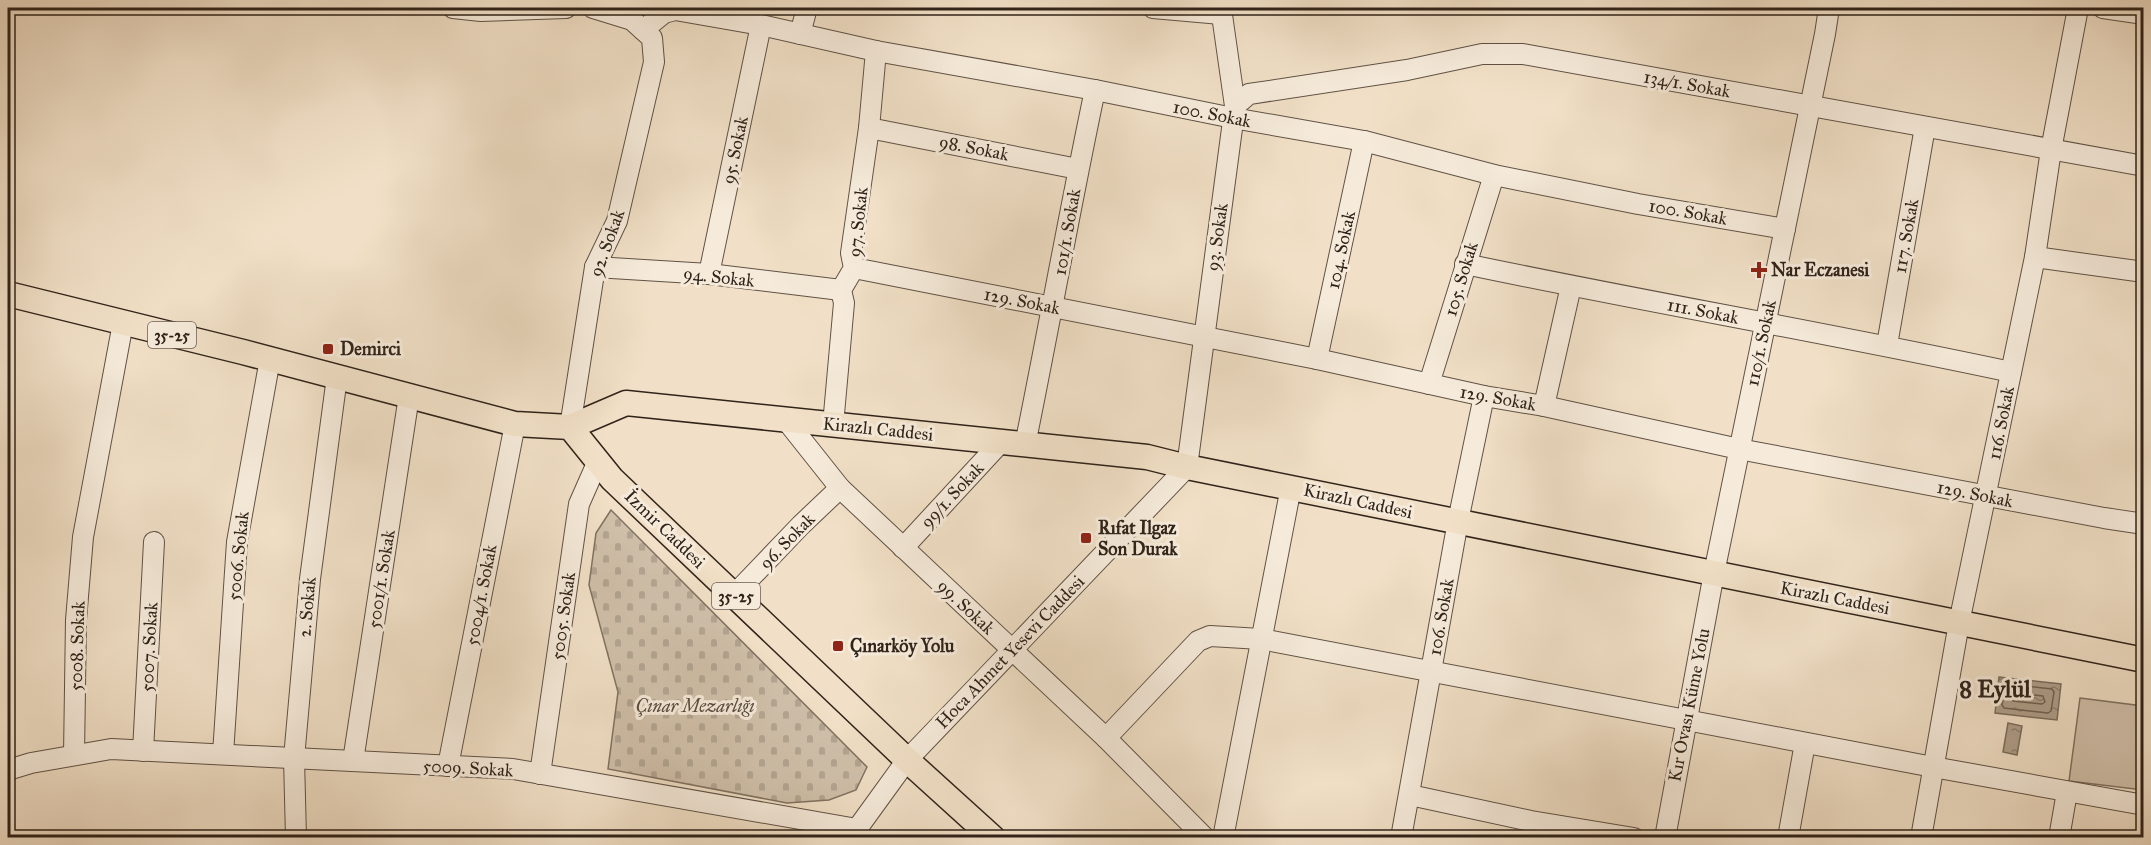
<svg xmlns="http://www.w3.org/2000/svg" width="2151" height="845" font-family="'IM FELL Great Primer',serif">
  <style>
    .grass { fill: #d0c0aa; stroke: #807262; stroke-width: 1.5 }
    .cemetery { fill: url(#cemetery-stones); stroke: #807262; stroke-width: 1.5 }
    .water { fill: url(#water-ripples); stroke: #7c6e5e; stroke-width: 1.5 }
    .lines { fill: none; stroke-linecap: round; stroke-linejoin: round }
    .shore { stroke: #706253; stroke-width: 1.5 }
    .minor-casing { stroke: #605245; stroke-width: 22 }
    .major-casing { stroke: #30231a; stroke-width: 27 }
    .minor { stroke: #f6ebdb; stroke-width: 20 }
    .major { stroke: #f1e0c7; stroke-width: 24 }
    .poi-dot { fill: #8f2418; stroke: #f6ebdb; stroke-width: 2 }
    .labels { text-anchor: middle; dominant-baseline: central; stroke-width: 6; stroke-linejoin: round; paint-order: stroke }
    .shield { fill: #f6ebdb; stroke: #6b5f54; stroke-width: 1.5 }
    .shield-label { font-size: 16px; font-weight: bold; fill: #30231a }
    .street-label { font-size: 18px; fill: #30231a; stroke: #f6ebdb }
    .poi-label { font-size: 18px; font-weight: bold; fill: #30231a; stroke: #f6ebdb; text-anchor: start }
    .park-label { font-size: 18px; font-style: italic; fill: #584a3e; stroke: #f6ebdb }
    .district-label { font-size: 24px; font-weight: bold; fill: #30231a; stroke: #f6ebdb }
  </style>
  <defs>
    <pattern id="cemetery-stones" width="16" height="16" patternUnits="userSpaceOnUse" patternTransform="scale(1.5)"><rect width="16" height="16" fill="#d0c0aa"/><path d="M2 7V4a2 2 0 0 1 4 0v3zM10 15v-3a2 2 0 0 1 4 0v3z" fill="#b3a592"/></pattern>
    <pattern id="water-ripples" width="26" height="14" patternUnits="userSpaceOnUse" patternTransform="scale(1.5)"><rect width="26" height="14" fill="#afa08c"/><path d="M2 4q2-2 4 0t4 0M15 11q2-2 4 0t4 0" fill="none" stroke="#8f8272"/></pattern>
  </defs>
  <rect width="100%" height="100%" fill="#f1e0c7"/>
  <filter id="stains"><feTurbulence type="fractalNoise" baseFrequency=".00333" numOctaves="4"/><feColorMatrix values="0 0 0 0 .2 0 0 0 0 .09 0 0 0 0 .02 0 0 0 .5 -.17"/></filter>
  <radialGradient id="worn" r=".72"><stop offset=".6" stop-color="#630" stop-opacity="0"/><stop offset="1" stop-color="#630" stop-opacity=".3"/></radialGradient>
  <path class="grass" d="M2080 698 2143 706V790L2069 781Z"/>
  <path class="cemetery" d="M611 510 867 767 856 790 829 800 787 803 608 769 618 692 589 585 596 533Z"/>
  <g class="water">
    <path d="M1999 677 2061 684 2057 720 1995 713Z"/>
    <path d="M2008 723 2022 726 2017 755 2003 752Z"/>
  </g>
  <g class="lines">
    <g class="shore">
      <path d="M2006 684 2052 689 2054 692 2051 711 2048 713 2004 708 2002 705Z"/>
      <path d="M2014 693 2043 696 2045 702 2042 704 2013 701 2011 695Z"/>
    </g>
    <defs>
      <g id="minor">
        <path d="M453 8 481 11 566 8"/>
        <path d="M1153 8 1221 14"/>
        <path d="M2103 8 2144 14"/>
        <path d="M643 30 664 13 675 10 761 25 876 51 1095 90 1233 118 1364 141 1494 175 1638 204 1785 229"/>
        <path d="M800 34 807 8"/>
        <path d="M1235 106 1249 94 1407 70 1482 54H1523L2144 166"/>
        <path d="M869 128 1078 169"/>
        <path d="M2035 257 2144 272"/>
        <path d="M1465 264C1646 302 1829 333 2011 372"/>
        <path d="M595 267 709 274 841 290"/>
        <path d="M854 268 1317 359 1484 396 1544 406 1739 449 2104 518 2144 524"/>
        <path d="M709 274 761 25"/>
        <path d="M1887 345 1925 127"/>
        <path d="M1317 359 1364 141"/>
        <path d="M1429 384 1494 175"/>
        <path d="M1544 406 1571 286"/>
        <path d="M786 420 840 488 1106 738 1205 838"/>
        <path d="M833 425 844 303 841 290 854 268 851 253 869 128 876 51"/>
        <path d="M570 427 595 267 617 221 654 62 652 38 632 20 593 8"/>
        <path d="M1025 445C1049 327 1070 208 1095 90"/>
        <path d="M903 548 1001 442"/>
        <path d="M734 595 801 525 840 488"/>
        <path d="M1106 738 1198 641 1210 636 1261 639 1933 767 2144 805"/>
        <path d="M143 751 154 542"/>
        <path d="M223 754 237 542 270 359"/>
        <path d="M74 755 76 620 83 537 123 323"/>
        <path d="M353 761 409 396"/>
        <path d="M448 766 515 424"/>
        <path d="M8 770 31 763 111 749 513 769 857 829"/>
        <path d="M540 774 579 504 598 461"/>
        <path d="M1410 795 1531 821 1634 838"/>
        <path d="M296 838 294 758 310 579 337 377"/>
        <path d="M854 838 857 829 907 760 1187 467 1235 106 1221 8"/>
        <path d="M1223 838 1291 487"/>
        <path d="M1401 838 1458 521 1484 396"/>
        <path d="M1665 838 1714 573 1825 34 1829 8"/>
        <path d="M1788 838 1805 743"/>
        <path d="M1921 838 1959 623 2035 257 2051 150 2078 8"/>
        <path d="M2059 838 2067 792"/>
      </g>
      <g id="major">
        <path d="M8 294 243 352 515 424 570 427 612 479 907 760 993 838"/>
        <path d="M570 427 626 403 1147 457 1187 467 2144 660"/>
      </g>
    </defs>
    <use href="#minor" class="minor-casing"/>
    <use href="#major" class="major-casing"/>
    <use href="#minor" class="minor"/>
    <use href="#major" class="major"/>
  </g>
  <g class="poi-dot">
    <path d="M1756 261h6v6h6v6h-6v6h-6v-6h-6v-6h6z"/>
    <rect x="322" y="343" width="12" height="12" rx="3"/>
    <rect x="1080" y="532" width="12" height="12" rx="3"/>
    <rect x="832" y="640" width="12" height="12" rx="3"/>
  </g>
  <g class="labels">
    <g class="shield">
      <rect x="148" y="322" width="48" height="26" rx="4.5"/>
      <rect x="712" y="583" width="48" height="26" rx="4.5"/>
    </g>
    <g class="shield-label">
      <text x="172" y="335">35-25</text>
      <text x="736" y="596">35-25</text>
    </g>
    <g class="street-label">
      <text transform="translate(1687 84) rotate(10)">134/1. Sokak</text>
      <text transform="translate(1212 114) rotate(11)">100. Sokak</text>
      <text transform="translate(974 148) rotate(11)">98. Sokak</text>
      <text transform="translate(735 150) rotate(-78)">95. Sokak</text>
      <text transform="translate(1688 212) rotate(10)">100. Sokak</text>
      <text transform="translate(858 222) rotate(-84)">97. Sokak</text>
      <text transform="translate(1067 232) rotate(-80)">101/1. Sokak</text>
      <text transform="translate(1906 236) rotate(-80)">117. Sokak</text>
      <text transform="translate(1217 237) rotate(-82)">93. Sokak</text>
      <text transform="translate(607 243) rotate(-70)">92. Sokak</text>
      <text transform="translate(1341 250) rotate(-78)">104. Sokak</text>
      <text transform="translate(719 277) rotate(6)">94. Sokak</text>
      <text transform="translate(1461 279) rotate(-73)">105. Sokak</text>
      <text transform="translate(1022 301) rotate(11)">129. Sokak</text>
      <text transform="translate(1703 311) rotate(11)">111. Sokak</text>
      <text transform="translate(1761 343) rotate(-78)">110/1. Sokak</text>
      <text transform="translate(1498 398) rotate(10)">129. Sokak</text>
      <text transform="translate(2001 423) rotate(-79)">116. Sokak</text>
      <text transform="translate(878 429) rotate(6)">Kirazlı Caddesi</text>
      <text transform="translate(1975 494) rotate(11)">129. Sokak</text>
      <text transform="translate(952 495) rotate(-47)">99/1. Sokak</text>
      <text transform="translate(1358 501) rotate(12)">Kirazlı Caddesi</text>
      <text transform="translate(665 529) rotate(44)">İzmir Caddesi</text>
      <text transform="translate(787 541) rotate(-46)">96. Sokak</text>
      <text transform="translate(238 556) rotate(-84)">5006. Sokak</text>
      <text transform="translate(381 579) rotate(-81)">5001/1. Sokak</text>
      <text transform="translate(481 595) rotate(-79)">5004/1. Sokak</text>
      <text transform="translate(1835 598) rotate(11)">Kirazlı Caddesi</text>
      <text transform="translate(307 607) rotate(-85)">2. Sokak</text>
      <text transform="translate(966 607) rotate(43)">99. Sokak</text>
      <text transform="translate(563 616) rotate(-82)">5005. Sokak</text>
      <text transform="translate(1441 617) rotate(-80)">106. Sokak</text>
      <text transform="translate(77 646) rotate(-88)">5008. Sokak</text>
      <text transform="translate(149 647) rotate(-87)">5007. Sokak</text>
      <text transform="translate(1010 652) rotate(-46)">Hoca Ahmet Yesevi Caddesi</text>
      <text transform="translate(1689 705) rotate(-79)">Kır Ovası Küme Yolu</text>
      <text transform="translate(468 768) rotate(3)">5009. Sokak</text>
    </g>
    <g class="poi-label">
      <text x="1771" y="270">Nar Eczanesi</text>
      <text x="340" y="349">Demirci</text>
      <text x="1098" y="528">Rıfat Ilgaz<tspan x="1098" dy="21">Son Durak</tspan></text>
      <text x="850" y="646">Çınarköy Yolu</text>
    </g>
    <g class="park-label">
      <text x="695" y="706">Çınar Mezarlığı</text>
    </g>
    <g class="district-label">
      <text x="1995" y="689">8 Eylül</text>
    </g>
  </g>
  <rect width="2151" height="845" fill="none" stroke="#f1e0c7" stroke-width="30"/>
  <rect x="9" y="9" width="2133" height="827" fill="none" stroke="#30231a" stroke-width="3"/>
  <rect x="15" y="15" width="2121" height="815" fill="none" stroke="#30231a" stroke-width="1.5"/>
  <rect width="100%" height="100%" filter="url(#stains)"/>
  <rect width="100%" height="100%" fill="url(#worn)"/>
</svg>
